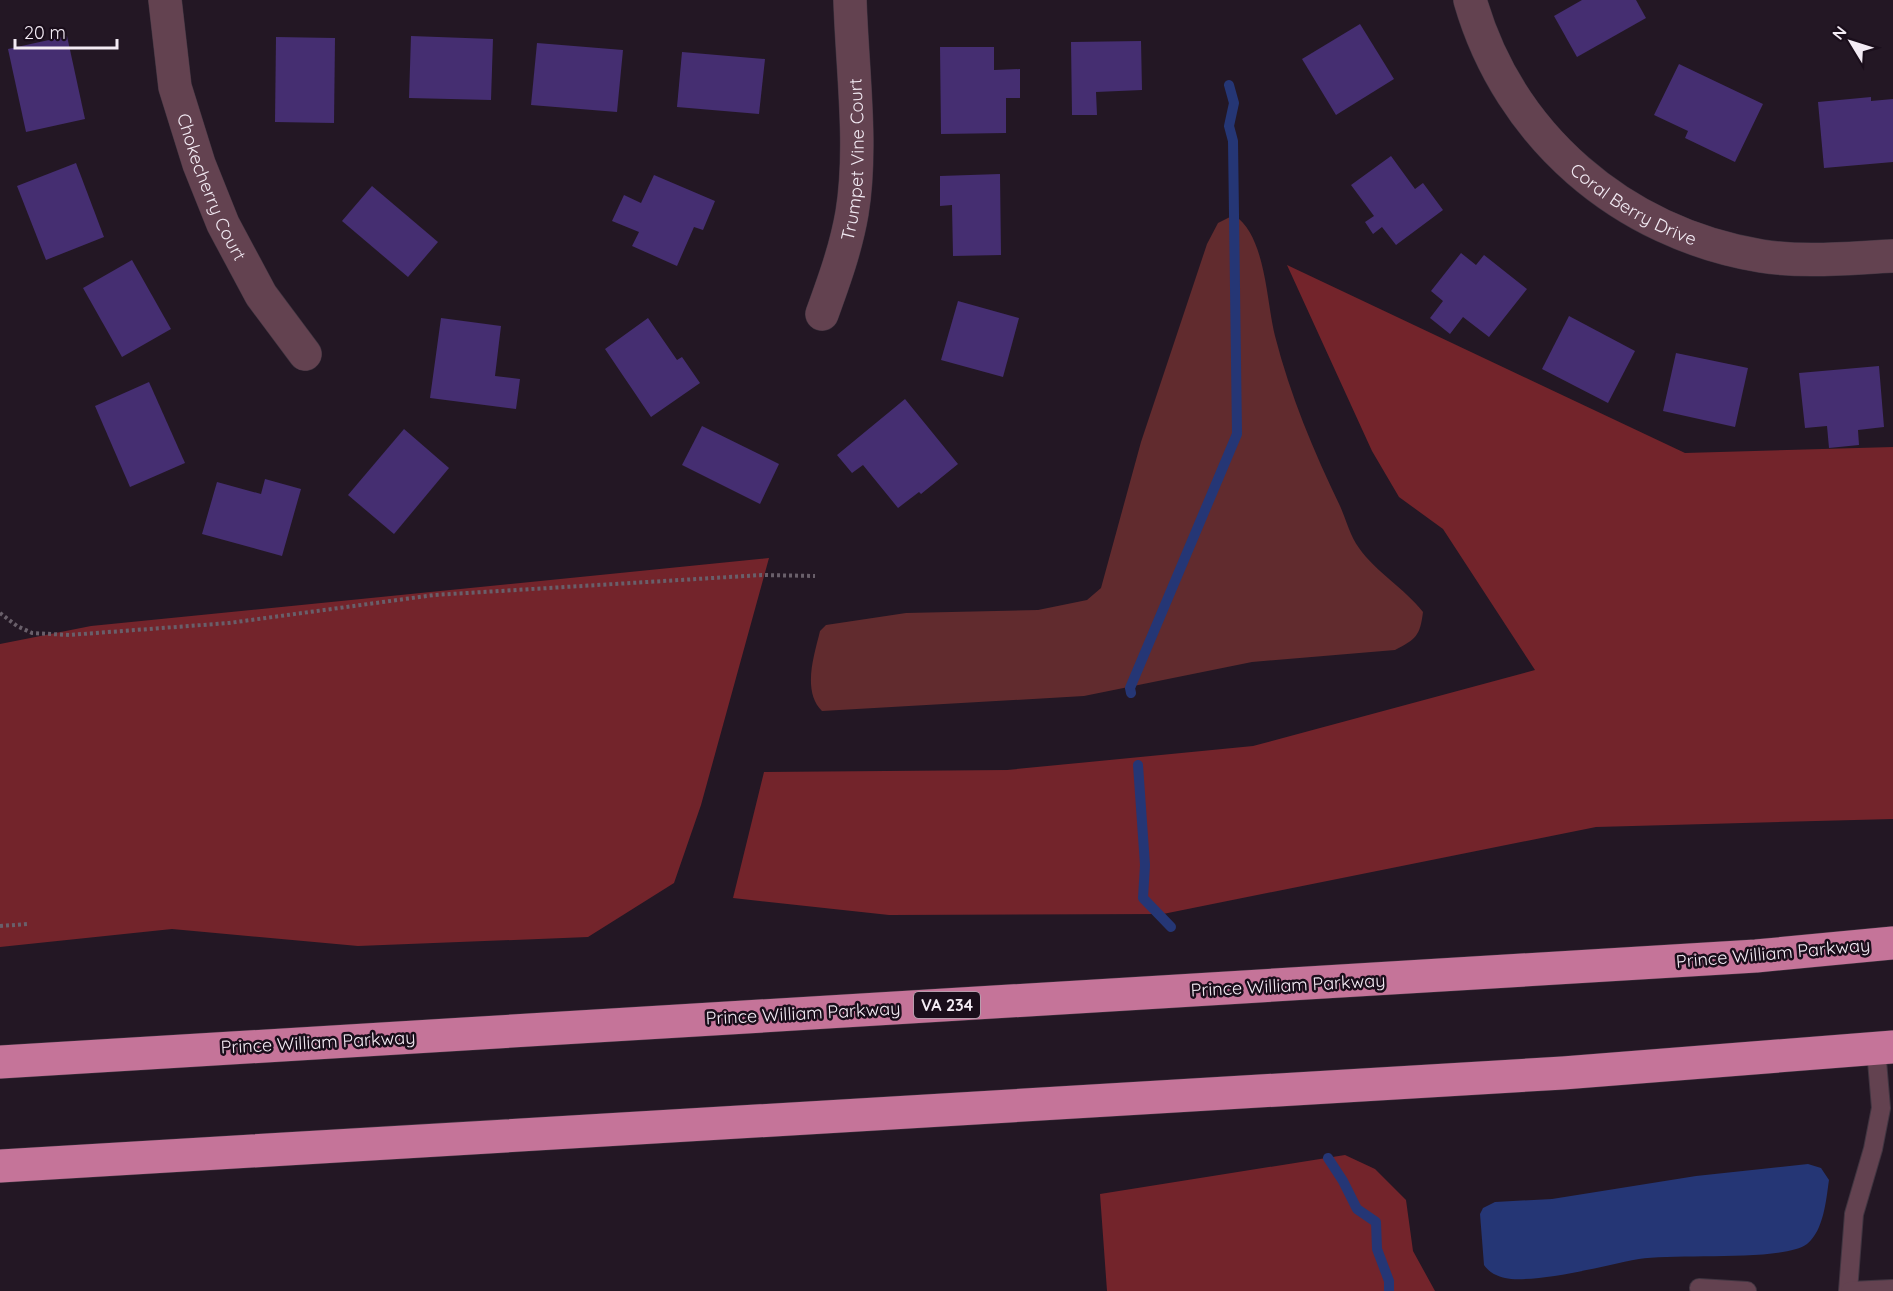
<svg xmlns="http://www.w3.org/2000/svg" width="1893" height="1291" font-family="Quicksand,sans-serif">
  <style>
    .green { fill: #612b2e }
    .forest { fill: #73242b }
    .water { fill: #253675 }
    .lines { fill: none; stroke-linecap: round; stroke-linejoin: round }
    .stream { stroke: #253675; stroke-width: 10 }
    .building { fill: #452e71 }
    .lane-casing { stroke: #403541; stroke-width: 20 }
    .street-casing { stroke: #403541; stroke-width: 34 }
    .highway-casing { stroke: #403541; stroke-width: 34 }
    .path { stroke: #695f6a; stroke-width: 4; stroke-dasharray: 3 3; stroke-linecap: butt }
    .lane { stroke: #634250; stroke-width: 18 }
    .street { stroke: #634250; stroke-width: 33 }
    .highway { stroke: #c57499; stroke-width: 33 }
    .labels { text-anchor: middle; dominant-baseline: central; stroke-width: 5; stroke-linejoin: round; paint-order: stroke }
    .shield { fill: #1a0e1b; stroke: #b2a9b3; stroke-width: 1.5 }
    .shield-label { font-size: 16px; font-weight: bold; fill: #f3ebf4 }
    .street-label { font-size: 18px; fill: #f3ebf4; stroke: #1a0e1b }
  </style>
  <rect width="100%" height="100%" fill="#231724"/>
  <path class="green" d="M1234 215C1266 236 1266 300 1275 336 1290 395 1314 452 1340 506 1346 519 1350 536 1359 548 1376 572 1404 588 1423 612 1420 636 1416 639 1395 650L1252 662 1084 696 822 711C802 691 814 656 820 631L826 625 906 613 1038 610 1087 600 1101 588 1141 442 1207 244 1218 223Z"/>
  <g class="forest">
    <path d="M1287 265 1685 453 1893 447V819L1596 827 1163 914 889 915 733 898 764 772 1007 770 1253 746 1535 670 1443 529 1399 497 1372 451Z"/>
    <path d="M769 558 701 805 674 883 588 937 358 946 172 929 0 947V644L91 626Z"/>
    <path d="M1345 1155 1375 1169 1406 1200 1413 1251 1435 1291H1107L1100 1194Z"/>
  </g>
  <path class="water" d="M1808 1164 1821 1168 1829 1180C1826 1200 1824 1230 1807 1244 1783 1262 1674 1253 1639 1259 1601 1266 1549 1281 1511 1279 1501 1278 1490 1274 1484 1265L1480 1214 1483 1208 1495 1202 1552 1199 1696 1176Z"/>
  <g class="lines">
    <g class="stream">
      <path d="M1131 693 1130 688 1237 434 1233 141 1229 126 1234 103 1229 85"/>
      <path d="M1138 765 1145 865 1143 898 1171 927"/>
      <path d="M1328 1158 1343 1181 1357 1209 1376 1222 1377 1249 1389 1281V1291"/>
    </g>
  </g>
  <g class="building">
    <path d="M1582 0H1636L1646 18 1577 57 1554 16Z"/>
    <path d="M1360 24 1394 79 1336 115 1302 59Z"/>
    <path d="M67 36 85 119 26 132 8 49Z"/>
    <path d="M411 36 493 39 491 100 409 98Z"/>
    <path d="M276 37 335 38 334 123 275 122Z"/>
    <path d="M1141 41 1142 90 1096 92 1097 115H1072L1071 42Z"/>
    <path d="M537 43 623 50 617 112 531 105Z"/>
    <path d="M940 47H994V70L1020 69V98H1006V133L941 134Z"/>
    <path d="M682 52 765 59 759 114 677 107Z"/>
    <path d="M1679 64 1763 104 1735 162 1685 138 1688 131 1654 115Z"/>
    <path d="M1871 97V101L1893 99V162L1824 168 1818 102Z"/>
    <path d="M1391 156 1415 189 1423 183 1443 210 1396 245 1382 227 1373 234 1365 222 1374 216 1351 185Z"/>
    <path d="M76 163 104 237 46 260 17 186Z"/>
    <path d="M1000 174 1001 255 953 256 952 205 940 206V176Z"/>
    <path d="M654 175 715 201 703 230 694 227 677 266 632 246 639 232 612 221 624 195 641 203Z"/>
    <path d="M372 186 438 242 408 277 342 221Z"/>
    <path d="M1461 253 1476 265 1484 255 1527 289 1489 337 1463 317 1450 334 1430 318 1443 301 1431 291Z"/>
    <path d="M132 260 171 329 122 357 83 288Z"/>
    <path d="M958 301 1019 318 1003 377 941 360Z"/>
    <path d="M1569 316 1635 351 1608 403 1542 369Z"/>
    <path d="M441 318 501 326 495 376 520 379 516 409 430 398Z"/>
    <path d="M648 318 677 360 682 357 700 383 651 417 605 349Z"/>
    <path d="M1676 353 1748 368 1735 427 1663 411Z"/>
    <path d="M1879 366 1884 427 1858 430 1859 445 1829 448 1827 426 1805 428 1799 373Z"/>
    <path d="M149 382 185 463 130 487 95 406Z"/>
    <path d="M905 399 958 464 921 494 919 492 898 508 863 465 852 473 837 455Z"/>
    <path d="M702 426 779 464 760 504 682 465Z"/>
    <path d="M404 429 449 468 394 534 348 495Z"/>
    <path d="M265 479 301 489 282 556 202 534 217 482 261 494Z"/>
  </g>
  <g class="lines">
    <defs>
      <g id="lane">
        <path d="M1699 1288 1747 1291"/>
        <path d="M1848 1291 1854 1214 1873 1149 1881 1108 1876 1049"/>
        <path d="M1850 1291 1892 1289"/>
      </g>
      <g id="street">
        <path id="s1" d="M165 0 175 87 199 164 223 224 261 295 305 354"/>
        <path id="s2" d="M1470 0C1509 136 1622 233 1761 256 1805 263 1849 258 1893 256"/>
        <path id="s3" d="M822 314C834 281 846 248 852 213 863 147 852 67 850 0"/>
      </g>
      <g id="highway">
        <path d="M0 1062 1756 956 1893 943"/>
        <path d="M0 1166 1563 1073 1893 1047"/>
      </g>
    </defs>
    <use href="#lane" class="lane-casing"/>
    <use href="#street" class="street-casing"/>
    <use href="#highway" class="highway-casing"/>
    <g class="path">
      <path d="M0 613 17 626 32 633 69 635 229 623 434 595 762 575 815 576"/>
      <path d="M0 926 28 924"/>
    </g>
    <use href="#lane" class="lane"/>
    <use href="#street" class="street"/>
    <use href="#highway" class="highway"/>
  </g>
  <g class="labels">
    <rect class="shield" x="914" y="992" width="66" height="26" rx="4.5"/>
    <g class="shield-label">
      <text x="947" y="1005">VA 234</text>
    </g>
    <g class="street-label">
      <text stroke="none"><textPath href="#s3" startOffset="159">Trumpet Vine Court</textPath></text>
      <text stroke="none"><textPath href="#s1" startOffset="194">Chokecherry Court</textPath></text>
      <text stroke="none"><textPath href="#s2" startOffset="270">Coral Berry Drive</textPath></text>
      <text transform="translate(1773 953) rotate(-5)">Prince William Parkway</text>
      <text transform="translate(1288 985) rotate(-3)">Prince William Parkway</text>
      <text transform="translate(803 1013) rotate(-3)">Prince William Parkway</text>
      <text transform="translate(318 1042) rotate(-3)">Prince William Parkway</text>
    </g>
  </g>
  <g transform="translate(1851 42) rotate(308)" stroke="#1a0e1b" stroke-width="4.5" paint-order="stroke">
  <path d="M0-4.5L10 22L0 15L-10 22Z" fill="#f3ebf4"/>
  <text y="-9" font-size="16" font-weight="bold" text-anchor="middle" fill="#f3ebf4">N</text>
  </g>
  <path d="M15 39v9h102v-9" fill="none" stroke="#f3ebf4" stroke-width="3"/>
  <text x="24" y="39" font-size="18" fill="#f3ebf4" stroke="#1a0e1b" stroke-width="4.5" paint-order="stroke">20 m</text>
</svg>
